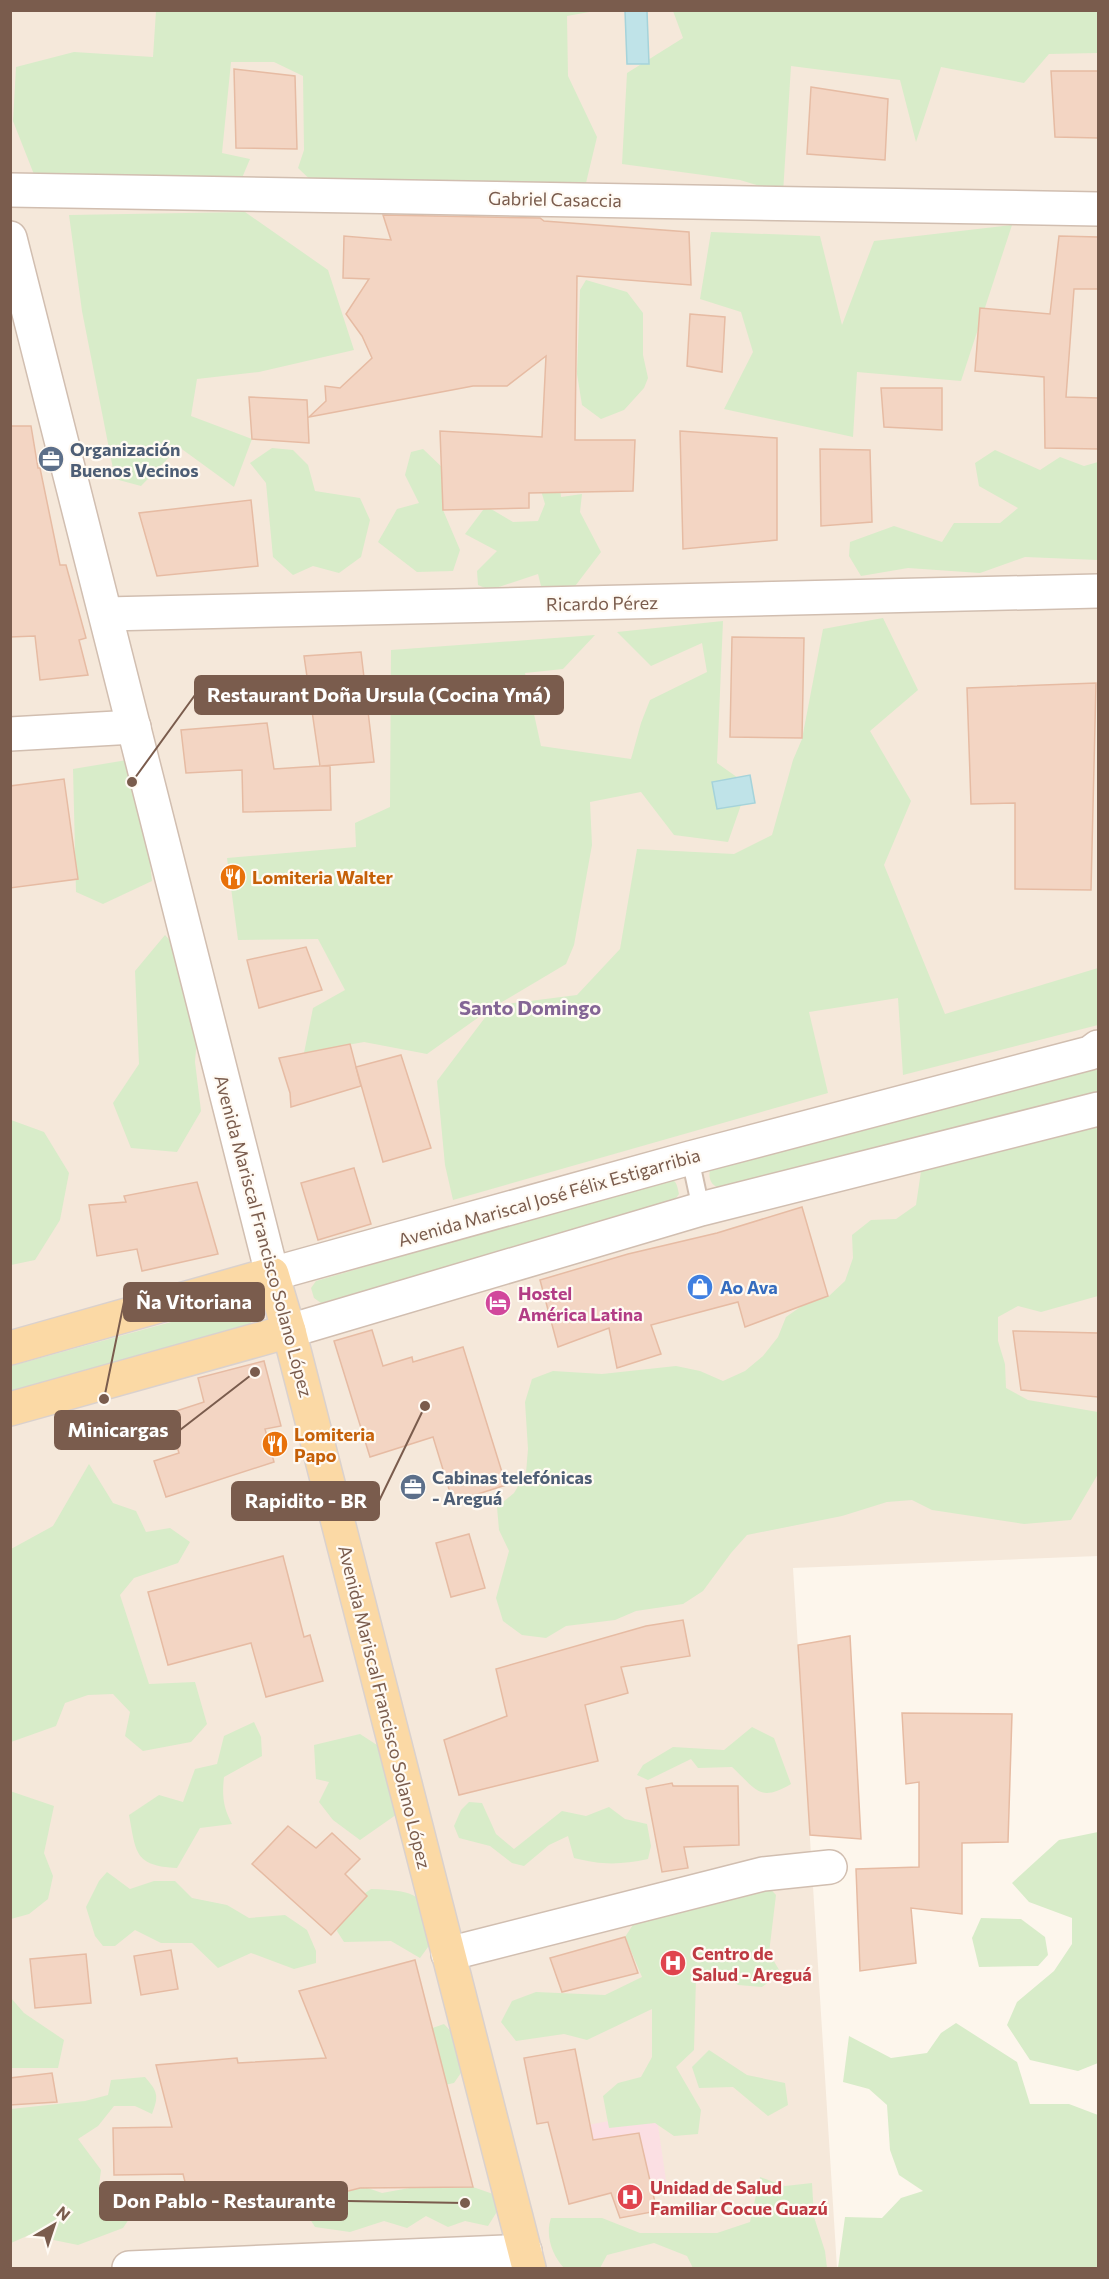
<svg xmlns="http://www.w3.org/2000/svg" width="1109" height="2279" font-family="Commissioner,sans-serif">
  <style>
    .residential { fill: #f5e8da }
    .medical { fill: #fbdfe3 }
    .green { fill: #d8ecc9 }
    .water { fill: #bfe3e8; stroke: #a5d3da; stroke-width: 1.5 }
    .building { fill: #f3d5c3; stroke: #e6bba3; stroke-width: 1.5 }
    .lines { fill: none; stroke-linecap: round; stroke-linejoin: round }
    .service-casing { stroke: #d1beb0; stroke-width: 20 }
    .minor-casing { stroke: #d1beb0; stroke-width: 36 }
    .tertiary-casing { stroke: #d1beb0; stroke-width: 36 }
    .primary-casing { stroke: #dad1cd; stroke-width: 36 }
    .service { stroke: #fff; stroke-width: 16 }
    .minor { stroke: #fff; stroke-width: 33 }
    .tertiary { stroke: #fff; stroke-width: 33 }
    .primary { stroke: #fbd9a5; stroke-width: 33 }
    .labels { text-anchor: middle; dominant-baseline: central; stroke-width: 4.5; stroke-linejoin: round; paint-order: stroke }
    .street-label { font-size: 18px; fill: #7a5c4d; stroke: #fffaf3 }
    .service-label { font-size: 18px; font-weight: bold; fill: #4e5e75; stroke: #fffaf3; text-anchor: start }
    .food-label { font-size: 18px; font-weight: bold; fill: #c56008; stroke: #fffaf3; text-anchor: start }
    .shop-label { font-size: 18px; font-weight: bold; fill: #366cbe; stroke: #fffaf3; text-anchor: start }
    .hotel-label { font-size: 18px; font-weight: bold; fill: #b23c85; stroke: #fffaf3; text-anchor: start }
    .health-label { font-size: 18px; font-weight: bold; fill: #be3a42; stroke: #fffaf3; text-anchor: start }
    .neighbourhood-label { font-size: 20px; font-weight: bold; fill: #846695; stroke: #fffaf3 }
    .leader { fill: none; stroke: #7a5c4d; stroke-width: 2 }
    .callout-dot { fill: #7a5c4d; stroke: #fffaf3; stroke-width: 2 }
    .callout { fill: #7a5c4d; stroke: #7a5c4d; stroke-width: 2 }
    .callout-label { font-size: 20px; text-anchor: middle; font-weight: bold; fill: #fff }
  </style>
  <rect width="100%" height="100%" fill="#fdf6ec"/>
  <path class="residential" d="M11 11H1098V1556L793 1568 837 2268H11Z"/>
  <path class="medical" d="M656 2112 668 2194 634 2199 572 2128Z"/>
  <g class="green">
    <path d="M156 11H595L567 16 568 76 597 137 586 183 488 199 321 190 298 168 304 150 303 76 274 62H231L222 153 250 159 239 185 37 182 13 121 16 67 74 52 153 57Z"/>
    <path d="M673 11H1098V53L1049 54 1024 83 941 67 916 142 900 80 791 66 783 193 740 180 622 164 627 73 683 38Z"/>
    <path d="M245 212 328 270 354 350 259 372 197 379 191 416 252 439 234 487 179 447 141 486 115 479 82 311 69 215Z"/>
    <path d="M1012 225 961 381 857 372 853 437 724 409 753 352 741 312 700 299 711 232 820 236 842 325 874 241Z"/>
    <path d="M586 280 627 292 643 313V355L648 378 644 388 624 410 601 419 582 405 577 374 580 290Z"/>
    <path d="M556 442 561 497 582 494 580 512 601 552 563 602 544 598 538 574 490 590 478 585 477 571 497 551 465 534 486 506 513 522 538 521 545 504 529 450Z"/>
    <path d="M272 448 293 450 308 465 315 491 360 498 370 520 361 557 339 573 313 566 293 575 273 557 266 483 250 463Z"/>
    <path d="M423 449 447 472 443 510 460 550 453 571 417 572 378 542 397 509 419 503 405 475 411 452Z"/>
    <path d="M995 450 1040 470 1060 457 1084 466 1098 462V560L1025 557 980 573 908 568 861 576 849 556 850 542 894 526 942 542 954 523H1000L1018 508 979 486 975 463Z"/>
    <path d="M883 618 918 690 870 731 911 801 884 865 945 1014 1098 968V1025L903 1075 898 998 809 1012 828 1093 453 1200 445 1165 437 1081 493 1007 427 1054 364 1042 304 1053 313 1008 345 990 318 939 238 940 227 858 356 847 355 823 390 807 391 650 595 635 563 669 525 673 541 746 631 759 641 723 650 700 707 672 702 643 651 666 617 632 723 621 717 763 748 785 728 842 674 835 641 792 590 802 592 845 574 945 566 964 497 1005 577 995 620 949 637 849 734 854 772 835 793 760 802 739 823 629Z"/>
    <path d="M139 758 152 881 103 904 76 892 73 769Z"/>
    <path d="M165 935 192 965 199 1013 195 1062 201 1111 177 1152 131 1148 113 1103 139 1064 135 971Z"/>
    <path d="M1098 1069V1093L1067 1101 1098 1114V1296L1041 1312 1018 1306 998 1317V1341L1005 1364 1006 1388 1028 1400 1098 1412V1474L1071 1520 1024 1524 932 1510 912 1500 887 1502 842 1516 747 1535 731 1553 703 1591 683 1604 636 1611 615 1620 566 1626 546 1638 522 1635 503 1621 496 1598 509 1551 499 1530 497 1507 514 1493 526 1473 528 1449 525 1402 532 1379 553 1371 602 1374 676 1366 700 1371 723 1381 745 1371 763 1356 778 1337 786 1317 806 1303 829 1296 845 1281 853 1258 852 1235 871 1220 896 1219 916 1205 923 1158 721 1188C711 1187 707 1177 711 1168Z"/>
    <path d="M11 1120 44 1132 69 1173 60 1220 35 1260 11 1265Z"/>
    <path d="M668 1179C677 1179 677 1186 679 1194L673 1202 321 1303 314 1298 311 1288 316 1281Z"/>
    <path d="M244 1302 253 1305 255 1315 250 1324 11 1391V1366Z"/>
    <path d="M89 1464 113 1503 136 1511 146 1532 170 1528 190 1542 178 1563 134 1578 120 1595 149 1684 195 1682 207 1724 191 1742 143 1751 125 1736 130 1712 113 1694 88 1695 65 1703 56 1726 11 1742V1549L53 1526Z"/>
    <path d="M254 1722 261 1737 262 1756 224 1777C222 1796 223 1807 232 1824L200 1828 177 1868C134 1866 136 1852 129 1815L159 1795 183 1802 195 1769 217 1764 224 1736Z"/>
    <path d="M752 1727 774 1738 791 1784C759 1803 756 1789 732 1767L698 1768 691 1759 648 1780 637 1775 643 1765 673 1747 724 1750Z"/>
    <path d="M360 1734 380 1747 400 1812 360 1840 333 1820 319 1802 329 1782 316 1779 314 1745Z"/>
    <path d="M10 1791 54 1806 44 1853 53 1876 48 1899 29 1914 11 1919Z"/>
    <path d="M469 1802 482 1803 496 1834 514 1849 562 1811 586 1816 609 1807 625 1819 647 1824 651 1846 648 1859C620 1865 601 1865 574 1858L568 1836 549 1845 524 1866 512 1863 490 1846 459 1838 454 1826 461 1810Z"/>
    <path d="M1098 1832V2063L1078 2071 1030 2060 1007 2025 1017 2002 1054 1971 1072 1944V1918L1029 1902 1012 1883 1059 1840Z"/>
    <path d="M107 1872 130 1889 154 1881H175L192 1898 227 1905 249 1918 285 1915 307 1930 316 1951V1963L294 1969 251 1953 218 1968 192 1943H161L135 1930 115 1946H103L95 1936 86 1907 99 1881Z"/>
    <path d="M760 1878 776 1895 769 1953 781 1973 762 1987 738 1985 719 1970 696 1978 694 2050 676 2067 701 2110 698 2134 674 2136 655 2123 609 2128 603 2096 618 2083 641 2077 652 2057V2009L587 2040 564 2034 516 2041 501 2022 512 2001 536 1992 605 1995 642 1977 625 1937 644 1908Z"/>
    <path d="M371 1889C412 1891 420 1891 441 1929L420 1958 391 1941 344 1942 337 1931C341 1911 355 1900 371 1889Z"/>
    <path d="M981 1918 1021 1919 1045 1937 1048 1955 1038 1966 979 1967 972 1938Z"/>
    <path d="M11 1998 24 2013 64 2040 58 2068H11Z"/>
    <path d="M956 2023 1017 2062 1030 2104H1069L1098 2115V2268H838L845 2217 882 2218 901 2198 923 2191 899 2175 890 2150 887 2105 869 2089 843 2082 849 2036 891 2058 927 2053 941 2033Z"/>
    <path d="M444 2024 459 2040 467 2064 454 2083 395 2095 381 2046Z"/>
    <path d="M709 2050 747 2075 785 2083 788 2105 768 2116 733 2087 699 2088 692 2067Z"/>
    <path d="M145 2077C158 2092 159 2096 152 2114L135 2106H114L98 2126 78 2139 101 2170 99 2186 102 2195 126 2198 135 2210 123 2228 78 2245 29 2235 11 2243V2109L85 2101 108 2095 111 2080Z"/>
    <path d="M460 2171 473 2187 493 2194 498 2210 488 2226 465 2221 448 2227 426 2216 407 2228 384 2221 350 2232 315 2227 308 2216 332 2200 342 2179 382 2193 415 2187Z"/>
    <path d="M760 2177 785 2186 812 2183 814 2217 825 2251 827 2268H693L687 2256 654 2243 607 2255 600 2268H564C552 2255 545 2235 551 2218H602L640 2233H717L750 2222Z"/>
  </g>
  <g class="water">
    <path d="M625 11H647L649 64H627Z"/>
    <path d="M750 775 755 803 717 809 712 782Z"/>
  </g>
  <g class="building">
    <path d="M234 69 295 76 297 149 236 148Z"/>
    <path d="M1051 71H1098V138L1055 137Z"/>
    <path d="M811 87 888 99 885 160 807 154Z"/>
    <path d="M383 215 540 218 544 221 689 232 691 285 577 276 575 440H635L633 491 529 493V508L443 510 440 431 542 437 546 356 507 386H473L309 417 326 401 325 386 340 388 372 358 362 336 346 314 369 279 343 278 344 236 391 240Z"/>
    <path d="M1059 236 1098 237V289H1074L1066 397 1098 398V449L1045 448 1044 377 975 371 980 308 1050 314Z"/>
    <path d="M690 314 725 317 722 372 687 366Z"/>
    <path d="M881 388H942V430L884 427Z"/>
    <path d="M249 397 307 400 309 443 252 439Z"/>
    <path d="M10 426H31L38 468H40L60 565H66L86 638 79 640 88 675 40 680 35 636 10 637Z"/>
    <path d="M680 431 777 438V540L683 549Z"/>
    <path d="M820 449 870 450 872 522 821 526Z"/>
    <path d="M251 500 258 566 157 576 139 513Z"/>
    <path d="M732 637 804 638 802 738 730 737Z"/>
    <path d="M361 652 374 762 321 766H330L331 810 243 812 242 770 186 773 181 730 267 723 274 769 320 766 304 656Z"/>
    <path d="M1096 683 1091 890 1015 889V803L971 804 967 688Z"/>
    <path d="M64 779 78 879 10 888V786Z"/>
    <path d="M306 947 322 990 259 1008 247 960Z"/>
    <path d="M350 1044 361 1086 291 1107 290 1093 279 1058Z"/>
    <path d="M401 1055 431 1148 383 1162 356 1067Z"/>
    <path d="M354 1168 371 1224 318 1240 301 1183Z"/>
    <path d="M197 1182 218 1254 142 1271 137 1249 97 1256 89 1205 126 1202 124 1196Z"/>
    <path d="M802 1207 828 1296 745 1327 738 1302 651 1325 661 1354 617 1368 609 1328 558 1347 540 1280 628 1254 717 1233Z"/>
    <path d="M372 1330 383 1366 412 1357 413 1362 463 1347 506 1485 453 1502 433 1437 370 1457 334 1341Z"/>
    <path d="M1013 1331 1098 1333V1397L1021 1390Z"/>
    <path d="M264 1361 281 1426 265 1429 274 1462 166 1497 154 1461 179 1453 167 1414 204 1402 198 1378Z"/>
    <path d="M469 1534 485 1588 451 1597 436 1543Z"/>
    <path d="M283 1556 304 1637 310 1635 323 1681 266 1697 251 1643 168 1665 148 1592Z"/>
    <path d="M683 1620 690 1656 621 1667 628 1693 585 1705 598 1761 459 1795 444 1740 507 1716 496 1669 646 1626Z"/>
    <path d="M850 1636 861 1839 810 1835 798 1645Z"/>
    <path d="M902 1713 1012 1714 1008 1842 962 1843V1914L911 1908 916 1963 860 1971 856 1869 919 1867V1782L906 1784Z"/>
    <path d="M672 1783 673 1786H738L739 1845 684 1847 688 1868 662 1872 646 1788Z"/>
    <path d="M288 1826 316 1848 332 1833 360 1859 345 1874 367 1896 331 1935 252 1864Z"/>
    <path d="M625 1937 638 1973 562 1992 550 1958Z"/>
    <path d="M171 1950 178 1989 141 1995 134 1956Z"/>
    <path d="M86 1954 91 2003 35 2008 30 1959Z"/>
    <path d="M415 1960 473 2187 360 2188 277 2209 194 2216 183 2174 114 2175 113 2128 172 2127 156 2065 237 2058 238 2063 326 2058 299 1991Z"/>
    <path d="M575 2049 593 2140 639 2133 657 2211 620 2218 611 2193 569 2204 548 2122 537 2124 524 2058Z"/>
    <path d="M52 2073 57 2102 10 2105V2078Z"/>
  </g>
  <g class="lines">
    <defs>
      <path id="service" d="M690 1158 701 1209"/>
      <g id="minor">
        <path d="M10 190 1098 209"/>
        <path d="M106 614 1098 591"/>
        <path d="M10 734 134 727"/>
        <path d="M272 1274 690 1158 1090 1053 1098 1047"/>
        <path d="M289 1331 701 1209 1098 1109"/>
        <path d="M448 1954 763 1874 830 1867"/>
        <path d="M129 2268 525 2251"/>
      </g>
      <path id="tertiary" d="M10 238 272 1274"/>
      <g id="primary">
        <path d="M10 1348 272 1274 289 1331 529 2268"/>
        <path d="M10 1409 289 1331"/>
      </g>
    </defs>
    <use href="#service" class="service-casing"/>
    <use href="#minor" class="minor-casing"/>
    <use href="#tertiary" class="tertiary-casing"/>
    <use href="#primary" class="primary-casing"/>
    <use href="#service" class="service"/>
    <use href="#minor" class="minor"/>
    <use href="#tertiary" class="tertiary"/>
    <use href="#primary" class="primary"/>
  </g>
  <defs>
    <symbol id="office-disc" viewBox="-11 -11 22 22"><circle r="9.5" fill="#5c6f8a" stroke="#fffaf3"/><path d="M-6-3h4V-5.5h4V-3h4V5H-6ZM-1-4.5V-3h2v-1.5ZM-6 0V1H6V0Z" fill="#fff"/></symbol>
    <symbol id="restaurant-disc" viewBox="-11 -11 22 22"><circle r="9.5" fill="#e8710a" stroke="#fffaf3"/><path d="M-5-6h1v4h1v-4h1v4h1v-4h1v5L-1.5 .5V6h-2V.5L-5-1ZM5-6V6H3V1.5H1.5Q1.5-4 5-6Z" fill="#fff"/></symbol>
    <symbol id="shop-disc" viewBox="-11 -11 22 22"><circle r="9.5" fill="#3f7fe0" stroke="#fffaf3"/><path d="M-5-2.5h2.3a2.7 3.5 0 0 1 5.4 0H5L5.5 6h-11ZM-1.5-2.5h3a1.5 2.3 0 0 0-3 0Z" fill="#fff"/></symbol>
    <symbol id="hotel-disc" viewBox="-11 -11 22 22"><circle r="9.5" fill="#d1479c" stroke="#fffaf3"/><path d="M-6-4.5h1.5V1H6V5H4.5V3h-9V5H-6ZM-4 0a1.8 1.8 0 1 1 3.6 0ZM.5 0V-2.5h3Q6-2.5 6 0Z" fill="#fff"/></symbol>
    <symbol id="hospital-disc" viewBox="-11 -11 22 22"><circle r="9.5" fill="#e0444e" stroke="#fffaf3"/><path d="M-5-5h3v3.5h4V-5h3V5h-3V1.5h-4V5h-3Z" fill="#fff"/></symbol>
  </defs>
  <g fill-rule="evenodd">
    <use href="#office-disc" x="36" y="444" width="30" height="30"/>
    <use href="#restaurant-disc" x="218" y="862" width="30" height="30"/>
    <use href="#shop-disc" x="685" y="1272" width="30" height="30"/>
    <use href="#hotel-disc" x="483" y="1288" width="30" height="30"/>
    <use href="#restaurant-disc" x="260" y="1429" width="30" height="30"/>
    <use href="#office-disc" x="398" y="1472" width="30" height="30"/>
    <use href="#hospital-disc" x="658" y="1948" width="30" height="30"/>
    <use href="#hospital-disc" x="615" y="2182" width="30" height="30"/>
  </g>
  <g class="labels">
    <g class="street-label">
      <text transform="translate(555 199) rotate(1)">Gabriel Casaccia</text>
      <text transform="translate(602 603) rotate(-1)">Ricardo Pérez</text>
      <text transform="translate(549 1197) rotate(-16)">Avenida Mariscal José Félix Estigarribia</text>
      <text transform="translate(264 1236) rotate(75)">Avenida Mariscal Francisco Solano López</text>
      <text transform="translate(385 1707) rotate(76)">Avenida Mariscal Francisco Solano López</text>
    </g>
    <g class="service-label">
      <text x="70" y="449">Organización<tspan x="70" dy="21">Buenos Vecinos</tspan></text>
      <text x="432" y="1477">Cabinas telefónicas<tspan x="432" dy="21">- Areguá</tspan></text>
    </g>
    <g class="food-label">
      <text x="252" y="877">Lomiteria Walter</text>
      <text x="294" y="1434">Lomiteria<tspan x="294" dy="21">Papo</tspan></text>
    </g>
    <g class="shop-label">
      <text x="720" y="1287">Ao Ava</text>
    </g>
    <g class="hotel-label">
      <text x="518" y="1293">Hostel<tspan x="518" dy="21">América Latina</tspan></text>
    </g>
    <g class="health-label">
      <text x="692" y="1953">Centro de<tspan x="692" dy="21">Salud - Areguá</tspan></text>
      <text x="650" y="2187">Unidad de Salud<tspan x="650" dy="21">Familiar Cocue Guazú</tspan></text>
    </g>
    <g class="neighbourhood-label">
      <text x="530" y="1007">Santo Domingo</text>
    </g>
  </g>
  <path class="leader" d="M132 782L195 695M104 1399L124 1302M255 1372L180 1430M425 1406L379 1501M465 2203L347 2201"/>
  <g class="callout-dot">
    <circle cx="132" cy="782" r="6"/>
    <circle cx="104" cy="1399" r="6"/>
    <circle cx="255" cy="1372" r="6"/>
    <circle cx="425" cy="1406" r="6"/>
    <circle cx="465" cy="2203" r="6"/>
  </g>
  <g class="callout">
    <rect x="195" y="676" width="368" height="38" rx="6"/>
    <rect x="124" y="1283" width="140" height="38" rx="6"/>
    <rect x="55" y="1411" width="125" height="38" rx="6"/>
    <rect x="232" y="1482" width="147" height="38" rx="6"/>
    <rect x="100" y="2182" width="247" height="38" rx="6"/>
  </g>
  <g class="callout-label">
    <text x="379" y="702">Restaurant Doña Ursula (Cocina Ymá)</text>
    <text x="194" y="1309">Ña Vitoriana</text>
    <text x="118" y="1437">Minicargas</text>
    <text x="306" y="1508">Rapidito - BR</text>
    <text x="224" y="2208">Don Pablo - Restaurante</text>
  </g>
  <rect width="1109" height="2279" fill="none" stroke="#7a5c4d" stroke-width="24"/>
  <g transform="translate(54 2225) rotate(39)" stroke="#fffaf3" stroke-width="4.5" paint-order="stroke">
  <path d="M0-4.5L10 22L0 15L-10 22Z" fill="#7a5c4d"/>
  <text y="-9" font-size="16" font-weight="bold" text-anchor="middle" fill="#7a5c4d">N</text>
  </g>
</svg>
